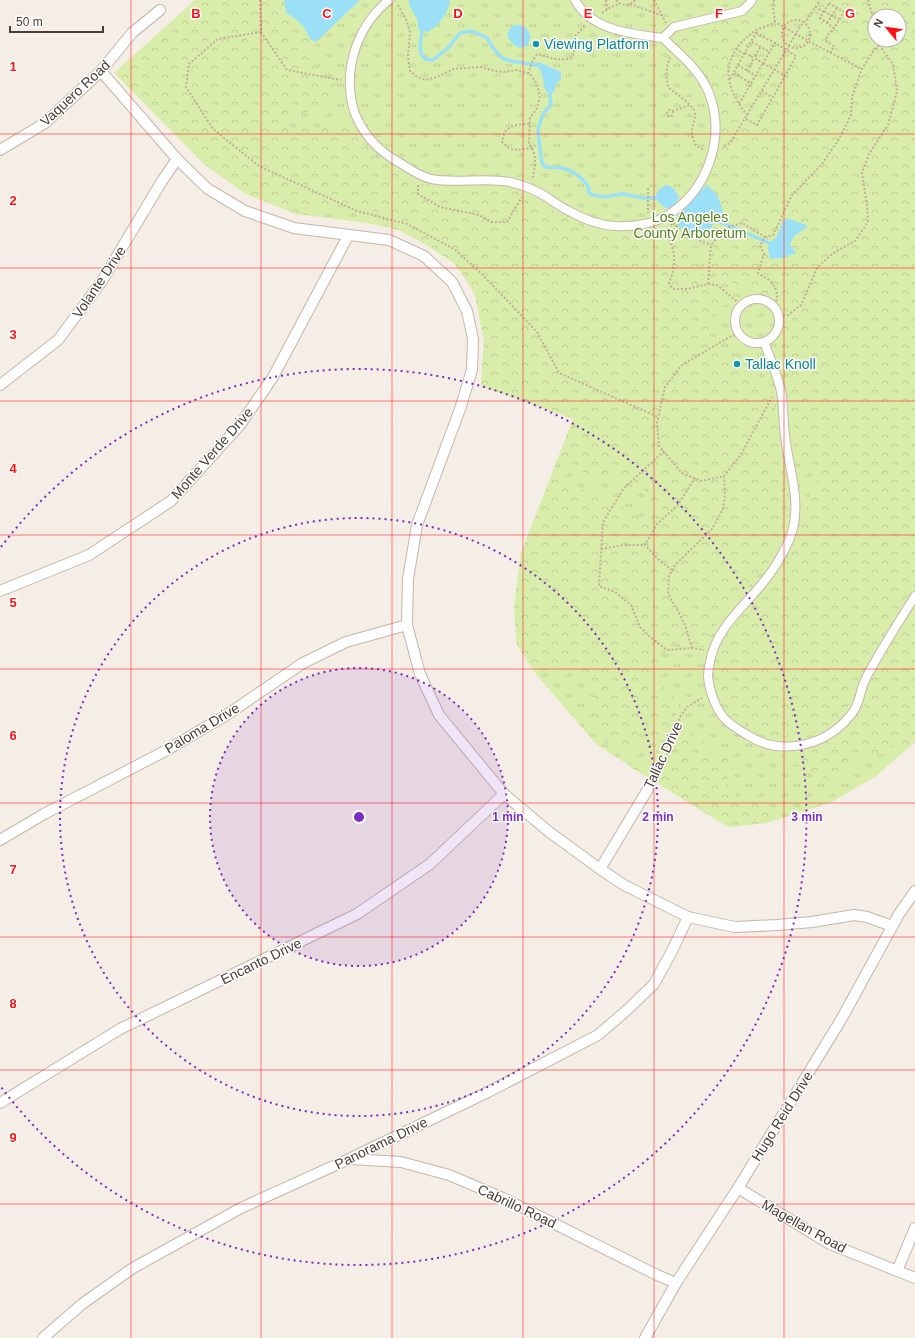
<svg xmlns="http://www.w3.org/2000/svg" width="915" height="1338" font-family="Helvetica,sans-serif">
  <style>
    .grass { fill: url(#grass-tufts); fill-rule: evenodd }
    .forest { fill: url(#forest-crowns); fill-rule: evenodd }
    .water { fill: #9ce0f7 }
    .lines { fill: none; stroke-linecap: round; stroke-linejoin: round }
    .stream { stroke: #9ce0f7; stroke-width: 3.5 }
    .pedestrian-casing { stroke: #c4b7aa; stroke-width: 10 }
    .minor-casing { stroke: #c4b7aa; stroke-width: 12 }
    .path { stroke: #c4ad97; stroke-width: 2; stroke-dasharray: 2 2; stroke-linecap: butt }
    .pedestrian { stroke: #fff; stroke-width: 8 }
    .minor { stroke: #fff; stroke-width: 10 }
    .grid { fill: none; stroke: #ff1214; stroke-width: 1; stroke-opacity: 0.55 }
    .ring { fill: none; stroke: #7b2cbf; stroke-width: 2; stroke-dasharray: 2 4 }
    .culture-dot { fill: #0f9aa8; stroke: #fff; stroke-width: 1.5 }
    .labels { text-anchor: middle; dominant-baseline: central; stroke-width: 3; stroke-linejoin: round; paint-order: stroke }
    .culture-label { font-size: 14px; fill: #0d838f; stroke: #fff; text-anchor: start }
    .street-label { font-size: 14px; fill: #483d34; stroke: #fff }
    .park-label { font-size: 14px; fill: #548022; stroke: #fff }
    .grid-label { font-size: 13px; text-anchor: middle; font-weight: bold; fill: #ff1214; stroke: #fff; stroke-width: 3; stroke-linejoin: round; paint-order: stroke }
    .centre { fill: #7b2cbf; stroke: #fff; stroke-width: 2 }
    .ring-label { font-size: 12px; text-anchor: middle; font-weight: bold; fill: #7b2cbf; stroke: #fff; stroke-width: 3; stroke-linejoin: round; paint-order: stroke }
  </style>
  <defs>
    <pattern id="grass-tufts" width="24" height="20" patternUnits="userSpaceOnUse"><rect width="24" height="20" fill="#d9edab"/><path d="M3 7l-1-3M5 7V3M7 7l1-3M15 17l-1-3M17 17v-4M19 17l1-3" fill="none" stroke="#bccc94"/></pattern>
    <pattern id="forest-crowns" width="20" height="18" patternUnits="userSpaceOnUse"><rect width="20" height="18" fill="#d9edab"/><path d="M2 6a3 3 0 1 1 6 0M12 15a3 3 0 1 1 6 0" fill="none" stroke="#bccc94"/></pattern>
  </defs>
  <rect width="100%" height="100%" fill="#f5eee6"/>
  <path class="grass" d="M195 0H915V742L875 777 830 803 766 823 728 827 597 745 535 673 517 645 514 608 521 553 573 419 481 386 484 341 475 294 455 264 428 246 399 230 367 223 296 214 246 194 204 164ZM875 16H899V40H875Z"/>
  <g class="forest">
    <path d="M195 0H284L286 13C298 19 305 27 310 39L316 42 308 59 338 85 324 110 306 113 291 118 286 129H308L344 123 376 156 423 184 449 183 472 185 494 184 519 189 570 221 592 231 624 229 667 219C676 233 690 239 705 246L700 267 704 277 722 292 727 303 712 315 705 339 737 355 743 375 753 381 772 388 786 483 788 512 783 533 767 564 724 613 712 630 706 646H697L676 642 662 654 649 678 664 686 679 704 671 735 684 731 699 734 709 750 737 760 725 784 740 801 760 803 781 818 766 823 728 827 629 766 637 761H649L654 758 657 748 649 730 639 724C635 731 638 732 637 737 636 744 629 750 624 753L610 748 594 726 593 693 582 673 567 664 535 673 517 645 514 608 521 553 551 477 608 499 647 521 648 508 645 490 631 478 600 481 578 470 557 462 573 419 481 386 484 341 475 294 456 264 428 246 399 230 388 227 377 212 351 206 329 203 296 214 246 194 204 164 114 73Z"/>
    <path d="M829 0H915V583L888 626 839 720 827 728 808 735 793 732 783 737 774 739 755 732 745 723 727 712 720 698 714 681 715 657 720 644 729 632 778 574 792 550 801 529 806 512 810 496 807 488 815 486 818 476 805 467 797 438 790 401 791 376 787 355 778 344 783 324 784 310 773 296 748 289 731 282 710 269 715 252 711 242 689 233C709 230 712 228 723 211L718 196 707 185C713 169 723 133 721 116 718 100 711 83 702 71 693 58 681 48 670 36L680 28 744 13 755 27C721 56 716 79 745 115L743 119 758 127 799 55 793 52 795 50C811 48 820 37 808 23L816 9 821 12 818 18 835 30 848 11ZM875 16H899V40H875Z"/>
    <path d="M915 607V742L905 751 890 745 881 754 862 753 835 782 812 774 782 754 795 755 830 739 863 706 868 684 882 655Z"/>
  </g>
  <g class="water">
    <path d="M284 0H360L316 42 310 39C305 27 298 19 286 13Z"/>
    <path d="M409 0H450C450 11 437 29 427 32L418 29C420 16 409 12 409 0Z"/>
    <path d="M514 25C525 24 528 29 531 38L529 41 528 46 519 48C509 42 502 34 514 25Z"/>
    <path d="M537 62C544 63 553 69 561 72V80L556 83 555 91 550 95 543 87 544 83 541 71 536 65Z"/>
    <path d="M666 185C673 186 675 191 679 196L677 202 668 209C655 203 651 192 666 185Z"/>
    <path d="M707 185 718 196 723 211 711 228 700 231 689 233 678 226 677 215 686 205Z"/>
    <path d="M787 218 806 225 807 227 794 236 790 244 796 253 783 258 770 259 768 248 769 242 776 238 782 223Z"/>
  </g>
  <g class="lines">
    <g class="stream">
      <path d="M422 31C421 38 417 56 426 59 428 60 431 60 433 60L448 48 460 33 472 31 487 38 493 48 502 58 511 61 536 65"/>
      <path d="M550 95 551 105 543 114 538 129 541 158 543 165 546 167 562 168 571 171 580 177 588 186 589 193 593 195 604 197 622 194 644 198H657"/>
      <path d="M716 221 728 225 769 243"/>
    </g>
    <defs>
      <g id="pedestrian">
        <path d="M389 0C359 24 344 65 352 103 353 107 354 112 356 116 365 137 380 152 400 163 409 169 420 176 431 179 457 184 484 177 510 182 522 185 535 190 545 196 553 201 560 207 569 211 583 219 598 225 615 226 632 227 654 224 668 215 708 190 726 137 709 93 700 70 680 55 663 38"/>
        <path d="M575 0C592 31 632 34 663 38L674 27 742 11 750 3 752 0"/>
        <circle cx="757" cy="321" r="22"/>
        <path d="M764 342C770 358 777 374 781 391 784 408 783 426 786 443 791 475 802 507 790 538 786 548 776 566 769 575 749 603 716 626 710 662 709 667 708 672 708 676 709 690 715 707 724 718 730 725 741 731 749 736 781 756 825 746 849 717 853 713 857 705 859 699 861 694 861 688 864 683 866 677 869 672 872 667 885 643 900 620 915 596"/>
      </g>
      <g id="minor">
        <path d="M101 71 177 159 208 189 245 211 294 228 389 240 424 256 452 282 467 311 473 339 472 370 460 409 417 525 408 579 407 625 420 674 439 715 504 794 548 831 600 869 624 885 688 917 735 927 777 925 812 922 854 915 867 917 892 926"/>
        <path d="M0 150 45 123 101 71 132 33 160 10"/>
        <path d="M0 385 58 340 102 281 162 181 177 159"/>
        <path d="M0 591 89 555 171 501 240 425 273 377 348 236"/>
        <path d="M0 840 44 814 167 750 228 714 303 663 346 642 407 625"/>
        <path d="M600 869 648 789"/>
        <path d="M0 1103 120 1029 357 914 430 864 504 794"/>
        <path d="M351 1159 401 1162 449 1175 503 1198 657 1275 676 1283"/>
        <path d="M738 1188 830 1244 915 1278"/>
        <path d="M897 1271 915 1228"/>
        <path d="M43 1338 82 1304 133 1268 241 1208 349 1159 488 1092 598 1035 626 1011 654 984 672 951 688 917"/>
        <path d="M645 1338 676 1283 738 1188 842 1018 899 914 915 891"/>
      </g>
    </defs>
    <use href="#pedestrian" class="pedestrian-casing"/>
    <use href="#minor" class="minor-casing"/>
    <g class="path">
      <path d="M260 0 261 32 287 70 341 80"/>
      <path d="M606 0 607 9"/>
      <path d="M616 0C622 6 629 7 635 0"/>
      <path d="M654 0 666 23"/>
      <path d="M774 0 773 7 775 22"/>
      <path d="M868 0 875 24"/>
      <path d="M829 3 844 12 834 28 820 18Z"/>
      <path d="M630 4 661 15"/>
      <path d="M398 5 406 19 410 32 408 57 410 71 416 76 425 80 437 77 453 69 466 68 481 67 495 71 504 72 516 70 530 74 537 84 540 96 537 108 530 118 529 145C538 152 535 169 532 179"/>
      <path d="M815 7 824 12"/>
      <path d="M824 11 839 20"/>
      <path d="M602 13 611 7 620 4"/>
      <circle cx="796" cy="34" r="14"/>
      <path d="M827 23 837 8"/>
      <path d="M261 32 218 39 189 64 186 87 213 129 259 166 357 211 407 224 454 249 481 273 537 332 559 373 658 417"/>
      <path d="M756 33 775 43 763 63 756 59"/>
      <path d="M752 42 770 52"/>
      <path d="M736 49 745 54"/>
      <path d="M745 53 752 57"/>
      <path d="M830 53 834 46 826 41 827 36 834 28"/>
      <circle cx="754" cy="58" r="2.5"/>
      <path d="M755 56 761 46"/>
      <path d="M670 57C666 67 666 77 668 87 676 94 688 101 694 110 697 117 692 124 692 132 692 137 694 142 697 147L703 149"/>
      <path d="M738 65 756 76"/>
      <path d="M747 71 753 61"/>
      <path d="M734 73 752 84"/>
      <path d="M528 74 533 60 537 54C549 57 559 62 571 58L574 53V37L585 26"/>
      <path d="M730 79 757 31"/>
      <path d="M762 91 772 97"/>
      <path d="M739 104 763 63 785 76 796 56 775 43"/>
      <path d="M673 111V114L671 117 668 116 667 112 669 110 673 111 690 105"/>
      <path d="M748 115C740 108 737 100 733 92 721 67 734 45 755 31 761 27 769 26 775 22L808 41 862 69"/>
      <path d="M746 119 757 125 785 76"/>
      <path d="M529 124C522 124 509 125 505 132 503 135 503 139 502 142 513 154 519 149 533 148"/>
      <path d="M724 146 730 143 803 22 806 21 820 0"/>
      <path d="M418 185V194L440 207 479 215 492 222H507L522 197"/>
      <path d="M648 188V213"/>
      <path d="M673 223 686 235 711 245"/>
      <path d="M672 224C665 236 673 244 674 256 675 266 672 275 669 284L673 289H688L708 284 717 285 741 305"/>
      <path d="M708 284 711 245 726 228 742 223 765 237"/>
      <path d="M774 305C779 298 778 289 771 282 768 278 762 277 758 273L764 254 760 246 765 237 773 235 792 195 822 164 839 139 851 115 852 97 862 69 872 53 880 44"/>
      <path d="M779 316 788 315 801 305 817 268 833 253 855 241 868 222 867 205 862 173 869 154 888 125 897 91 893 64 882 49 879 40"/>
      <path d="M738 332 682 365 665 387 657 423 659 446 682 473 701 481 724 476 740 456 772 397"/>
      <path d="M664 451 624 488 603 522 599 586 615 592 631 605 640 627 649 636 667 650 692 648 704 650"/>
      <path d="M601 549 624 545H645"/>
      <path d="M672 570 658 559 645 545 657 524 677 506 695 478"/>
      <path d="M692 648 685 625 678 611 668 594 669 576 675 565 712 529 723 509 725 494 724 477"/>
      <path d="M653 779 667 754 680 717 687 707 702 698"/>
    </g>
    <use href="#pedestrian" class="pedestrian"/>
    <use href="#minor" class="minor"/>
  </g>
  <path class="grid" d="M131 0V1338M261 0V1338M392 0V1338M523 0V1338M654 0V1338M784 0V1338M0 134H915M0 268H915M0 401H915M0 535H915M0 669H915M0 803H915M0 937H915M0 1070H915M0 1204H915"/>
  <circle cx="359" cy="817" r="149" fill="#7b2cbf" fill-opacity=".12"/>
  <g class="ring">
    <circle cx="359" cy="817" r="149"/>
    <circle cx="359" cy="817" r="299"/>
    <path d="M1 547A448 448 0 1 1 1 1087"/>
  </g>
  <g class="culture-dot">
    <circle cx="536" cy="44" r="4"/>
    <circle cx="737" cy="364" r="4"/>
  </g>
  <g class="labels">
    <g class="culture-label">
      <text x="544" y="44">Viewing Platform</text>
      <text x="745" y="364">Tallac Knoll</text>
    </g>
    <g class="street-label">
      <text transform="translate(75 93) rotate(-43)">Vaquero Road</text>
      <text transform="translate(99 282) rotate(-56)">Volante Drive</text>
      <text transform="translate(212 453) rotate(-49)">Monte Verde Drive</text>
      <text transform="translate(202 728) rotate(-31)">Paloma Drive</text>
      <text transform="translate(663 755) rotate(-65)">Tallac Drive</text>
      <text transform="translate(261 961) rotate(-26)">Encanto Drive</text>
      <text transform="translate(782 1116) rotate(-58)">Hugo Reid Drive</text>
      <text transform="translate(381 1143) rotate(-26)">Panorama Drive</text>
      <text transform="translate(517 1206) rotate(25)">Cabrillo Road</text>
      <text transform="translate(804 1226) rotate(29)">Magellan Road</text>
    </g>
    <g class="park-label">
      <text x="690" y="217">Los Angeles<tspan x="690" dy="16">County Arboretum</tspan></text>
    </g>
  </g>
  <g class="grid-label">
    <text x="196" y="18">B</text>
    <text x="327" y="18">C</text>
    <text x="458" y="18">D</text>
    <text x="588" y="18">E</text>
    <text x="719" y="18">F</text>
    <text x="850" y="18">G</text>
    <text x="13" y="71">1</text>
    <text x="13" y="205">2</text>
    <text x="13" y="339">3</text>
    <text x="13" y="473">4</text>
    <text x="13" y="607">5</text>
    <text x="13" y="740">6</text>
    <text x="13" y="874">7</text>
    <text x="13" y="1008">8</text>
    <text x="13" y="1142">9</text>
  </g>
  <circle cx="359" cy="817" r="6" class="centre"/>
  <g class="ring-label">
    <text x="508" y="821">1 min</text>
    <text x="658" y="821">2 min</text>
    <text x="807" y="821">3 min</text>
  </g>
  <g transform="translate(887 28) rotate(299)"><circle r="19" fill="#ffffff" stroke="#b6b1ae"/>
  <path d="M0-3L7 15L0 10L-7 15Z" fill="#ff1214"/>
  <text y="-6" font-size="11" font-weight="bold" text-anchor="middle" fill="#483d34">N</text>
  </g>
  <path d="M10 26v6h93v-6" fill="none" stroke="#483d34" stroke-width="2"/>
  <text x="16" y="26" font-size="12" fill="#483d34" stroke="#ffffff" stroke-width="3" paint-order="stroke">50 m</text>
</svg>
